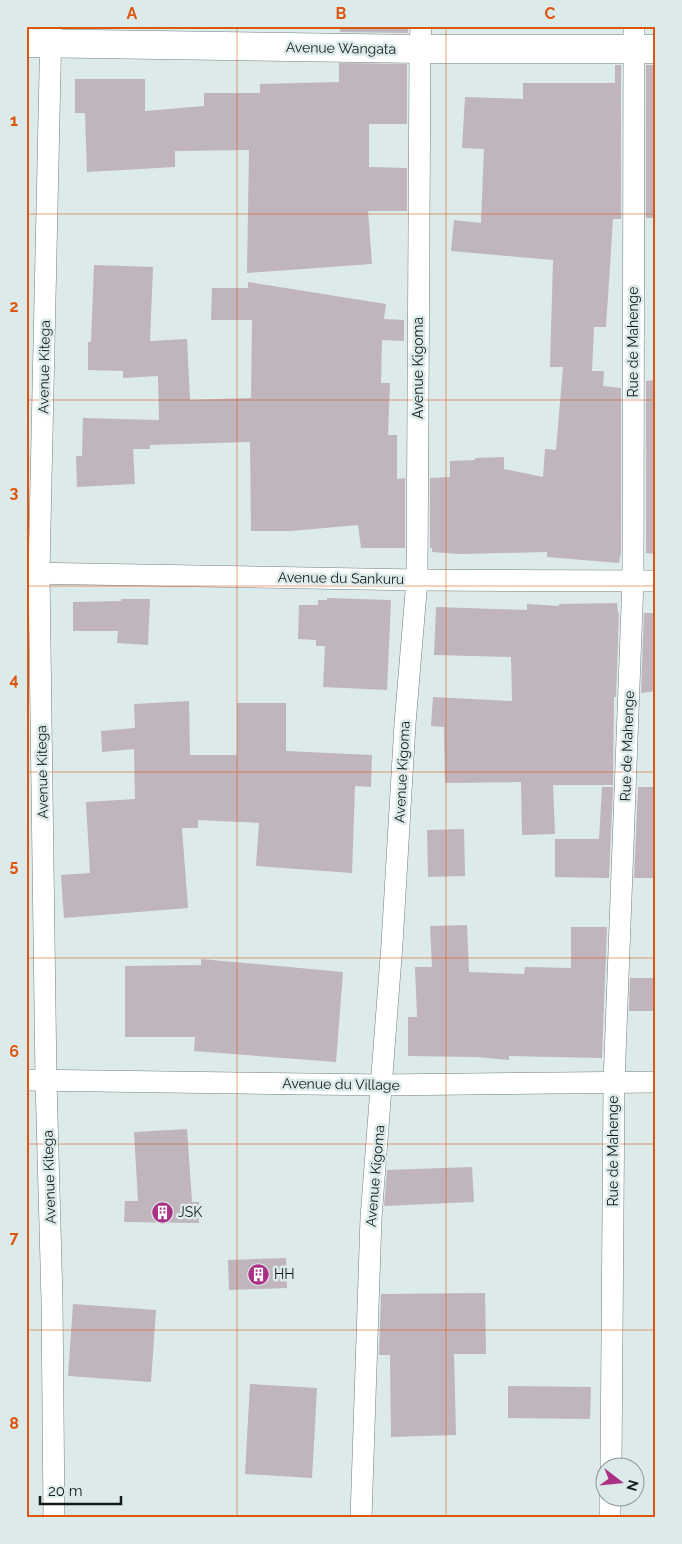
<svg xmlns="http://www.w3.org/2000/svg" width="682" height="1544" font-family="Raleway,sans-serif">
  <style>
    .building { fill: #c0b5bc }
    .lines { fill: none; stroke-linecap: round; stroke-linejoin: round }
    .minor-casing { stroke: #73807f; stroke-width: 22 }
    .tertiary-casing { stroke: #73807f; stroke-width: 29 }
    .minor { stroke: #fff; stroke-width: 21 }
    .tertiary { stroke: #fff; stroke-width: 28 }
    .grid { fill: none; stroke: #dd560d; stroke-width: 1; stroke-opacity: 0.55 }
    .labels { text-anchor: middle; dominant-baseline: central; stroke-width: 5; stroke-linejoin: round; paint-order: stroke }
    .street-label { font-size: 14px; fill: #151a1a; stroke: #dceaea }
    .poi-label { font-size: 14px; fill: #151a1a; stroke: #dceaea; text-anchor: start }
    .neatline { fill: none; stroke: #dd560d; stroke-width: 2 }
    .grid-label { font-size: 16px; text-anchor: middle; font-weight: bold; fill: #dd560d }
  </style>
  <rect width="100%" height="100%" fill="#dceaea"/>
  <g class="building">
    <path d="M340 26H408V33L340 32Z"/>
    <path d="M339 63 407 64V124H369V167L407 168V211H368L372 264 247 273 249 150 175 151V167L87 172 85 113H75V79H145V111L204 106V93H260V84L339 82Z"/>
    <path d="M615 65H621V219H613L606 327H594L592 371H604L603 386 621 388V552L619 563 547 557V552L460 554 432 552V548H430V478L450 477V461L475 460V458L504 457V469L543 477 545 449 556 450 563 367H550L553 260 451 251 454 220 481 223 484 149 462 148 465 97 523 99V83H615Z"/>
    <rect x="646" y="65" width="10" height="153"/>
    <path d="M94 265 153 267 150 341 187 339 190 400 251 398 252 320H211L212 288H248V282L386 304 384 319 404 320V341L382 340 381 383H390L388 435H397V479L405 478V548H361L358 525 291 531H251L250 442 150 445V449H133L135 484 77 487 76 456H82L83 418 159 420 158 376 123 378V371L88 370V342H91Z"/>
    <path d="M656 380V554L646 553V381Z"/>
    <path d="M327 598 391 600 387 690 323 687 325 646H316V640L298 639 299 605H318V600H327Z"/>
    <path d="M121 599H150L148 645 117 643 118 631H73V602L121 601Z"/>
    <path d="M617 603 618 613H619L616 697H614L613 785H553L555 834 522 835 521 782 445 783 444 727 431 726 433 697 512 701 511 657 434 655 436 607 527 610V604L559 606V604Z"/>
    <path d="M644 613H656V691L641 693Z"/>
    <path d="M189 701 190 755H237V703H286V751L372 755 371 787 355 786 352 873 256 866 259 823 198 820V828H182L188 908 64 918 61 875 90 873 86 802 135 799 134 749 102 752 101 731 135 728 134 704Z"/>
    <path d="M602 787H613L609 878 555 877V839H599Z"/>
    <path d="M638 787H656V878H634Z"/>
    <path d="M464 829 465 876 428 877 427 830Z"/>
    <path d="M467 925 469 972 524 974 525 967 571 968V927H607L602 1058 509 1056V1060L477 1057 408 1056V1017H417L415 967H432L430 926Z"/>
    <path d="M201 959 343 972 336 1062 194 1051 195 1037H125V966L201 965Z"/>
    <path d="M630 978H656V1011H629Z"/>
    <path d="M187 1129 192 1202H199V1223L124 1222 125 1201H138L134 1132Z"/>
    <path d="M472 1167 474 1202 384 1206 387 1170Z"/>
    <path d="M286 1258 287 1288 229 1290 228 1260Z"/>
    <path d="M485 1293 486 1354H454L456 1435 391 1437 390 1355H379L381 1294Z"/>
    <path d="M73 1304 156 1310 151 1382 68 1376Z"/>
    <path d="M250 1384 317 1388 312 1478 245 1474Z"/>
    <path d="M508 1386 591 1387 590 1419 508 1418Z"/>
  </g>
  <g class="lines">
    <defs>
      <g id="minor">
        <path d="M51 26 39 572 46 1080 52 1300 54 1518"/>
        <path d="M26 573 417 580 656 581"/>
        <path d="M26 1080 382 1085 656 1082"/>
        <path d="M611 1466 614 1083 633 580 634 26"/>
        <path d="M361 1518 371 1218 392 944 405 724 417 580 420 49 421 26"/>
        <path d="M610 1518V1496"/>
      </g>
      <path id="tertiary" d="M26 43 420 49H656"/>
    </defs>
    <use href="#minor" class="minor-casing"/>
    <use href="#tertiary" class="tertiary-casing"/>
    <use href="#minor" class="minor"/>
    <use href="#tertiary" class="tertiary"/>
  </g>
  <path class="grid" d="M237 26V1518M446 26V1518M26 214H656M26 400H656M26 586H656M26 772H656M26 958H656M26 1144H656M26 1330H656"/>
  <defs>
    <symbol id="building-disc" viewBox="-11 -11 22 22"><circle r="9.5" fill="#ab3186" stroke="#dceaea"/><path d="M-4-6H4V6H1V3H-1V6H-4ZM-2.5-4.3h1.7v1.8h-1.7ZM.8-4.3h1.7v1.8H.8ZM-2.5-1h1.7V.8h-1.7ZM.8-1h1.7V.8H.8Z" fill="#fff"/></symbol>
  </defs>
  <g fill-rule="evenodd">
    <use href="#building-disc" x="150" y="1200" width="25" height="25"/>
    <use href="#building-disc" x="246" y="1262" width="25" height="25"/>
  </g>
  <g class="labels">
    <g class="street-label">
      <text transform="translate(341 48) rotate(1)">Avenue Wangata</text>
      <text transform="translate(633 342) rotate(-90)">Rue de Mahenge</text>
      <text transform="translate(44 367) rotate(-89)">Avenue Kitega</text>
      <text transform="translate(418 368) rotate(-90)">Avenue Kigoma</text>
      <text transform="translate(341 578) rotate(1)">Avenue du Sankuru</text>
      <text transform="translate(627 746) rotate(-88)">Rue de Mahenge</text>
      <text transform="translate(42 772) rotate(-91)">Avenue Kitega</text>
      <text transform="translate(402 772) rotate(-87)">Avenue Kigoma</text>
      <text transform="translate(341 1084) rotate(1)">Avenue du Village</text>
      <text transform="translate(613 1151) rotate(-90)">Rue de Mahenge</text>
      <text transform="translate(375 1176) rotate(-85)">Avenue Kigoma</text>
      <text transform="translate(49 1177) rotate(-92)">Avenue Kitega</text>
    </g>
    <g class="poi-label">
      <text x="178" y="1212">JSK</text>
      <text x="274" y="1274">HH</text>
    </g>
  </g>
  <rect width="682" height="1544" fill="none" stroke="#dceaea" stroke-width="55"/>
  <g transform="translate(620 1482) rotate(106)"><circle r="24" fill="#dceaea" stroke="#8c9797"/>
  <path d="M0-4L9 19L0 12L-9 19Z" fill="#ab3186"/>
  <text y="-8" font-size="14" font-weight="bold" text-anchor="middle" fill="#151a1a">N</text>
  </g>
  <path d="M40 1496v8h81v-8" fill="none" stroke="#151a1a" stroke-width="2.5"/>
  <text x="48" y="1496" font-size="15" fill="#151a1a" stroke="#dceaea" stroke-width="4" paint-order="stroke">20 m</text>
  <rect x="28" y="28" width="626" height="1488" class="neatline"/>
  <g class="grid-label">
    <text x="132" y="19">A</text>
    <text x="341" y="19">B</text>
    <text x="550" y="19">C</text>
    <text x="14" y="126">1</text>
    <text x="14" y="312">2</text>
    <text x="14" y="498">3</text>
    <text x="14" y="685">4</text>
    <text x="14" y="871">5</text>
    <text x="14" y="1057">6</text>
    <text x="14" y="1243">7</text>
    <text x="14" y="1429">8</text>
  </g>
</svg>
